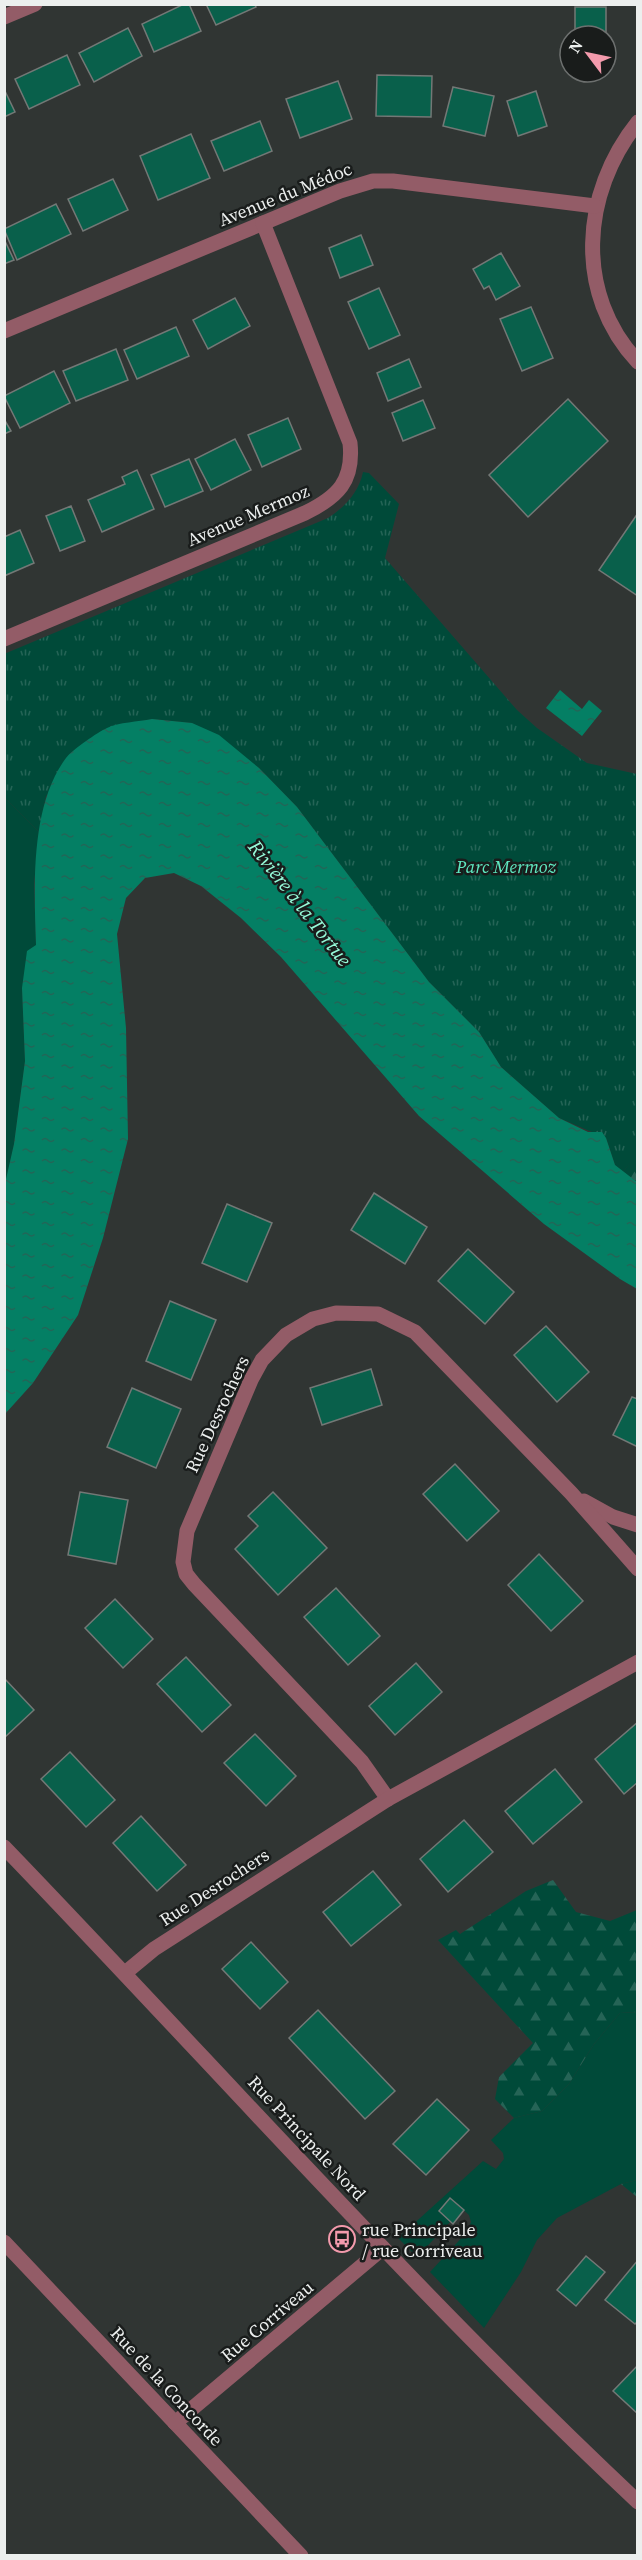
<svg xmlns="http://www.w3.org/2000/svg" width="642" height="2560" font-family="'Source Serif 4',serif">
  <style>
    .grass { fill: #004a39 }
    .forest { fill: url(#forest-firs) }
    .park { fill: url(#park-tufts) }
    .water { fill: url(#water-ripples) }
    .building { fill: #09604b; stroke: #737876; stroke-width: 1.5 }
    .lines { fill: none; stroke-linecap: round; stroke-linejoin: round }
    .minor { stroke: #935c67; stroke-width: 15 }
    .tertiary { stroke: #935c67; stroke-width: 15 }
    .labels { text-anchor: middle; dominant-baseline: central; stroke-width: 5; stroke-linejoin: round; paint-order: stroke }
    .street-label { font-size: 18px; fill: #ecefee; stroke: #191c1b }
    .park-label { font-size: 18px; font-style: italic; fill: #5fe9c1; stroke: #191c1b }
    .poi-label { font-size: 18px; fill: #ecefee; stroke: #191c1b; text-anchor: start }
    .water-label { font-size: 20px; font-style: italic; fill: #96fcda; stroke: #191c1b }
  </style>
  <defs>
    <pattern id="forest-firs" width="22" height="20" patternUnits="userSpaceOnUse" patternTransform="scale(1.5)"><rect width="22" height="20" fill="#004a39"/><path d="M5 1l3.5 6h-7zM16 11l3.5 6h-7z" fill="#256456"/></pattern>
    <pattern id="park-tufts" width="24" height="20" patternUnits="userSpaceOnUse" patternTransform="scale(1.5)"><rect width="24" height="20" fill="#004a39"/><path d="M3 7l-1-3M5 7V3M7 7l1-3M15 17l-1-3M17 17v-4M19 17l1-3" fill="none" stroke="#256456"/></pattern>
    <pattern id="water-ripples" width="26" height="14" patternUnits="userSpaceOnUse" patternTransform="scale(1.5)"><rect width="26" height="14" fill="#047f64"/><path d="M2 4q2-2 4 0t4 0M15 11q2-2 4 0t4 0" fill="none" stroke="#226657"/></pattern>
  </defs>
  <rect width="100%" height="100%" fill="#303533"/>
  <g class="grass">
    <path d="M5 798 39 832 34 884 36 945 22 988 25 1061 14 1144 5 1188Z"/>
    <path d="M637 2012V2180L621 2184 557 2218 537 2240 521 2272 484 2328 430 2272 467 2232 471 2222 469 2215 450 2198 439 2211 451 2221 417 2257 398 2238 483 2161 496 2169 504 2159 503 2153 491 2140 514 2118 542 2111 569 2084 594 2044 620 2013Z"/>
  </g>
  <g class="forest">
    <path d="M637 1153V1182L623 1172Z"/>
    <path d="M553 1880 576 1912 610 1921 637 1910V2012L620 2013 594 2044 569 2084 542 2111 514 2118 495 2099 499 2077 533 2043 438 1940 456 1930 460 1934 526 1891Z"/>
    <path d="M637 2180H638L637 2197 621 2184Z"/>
  </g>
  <path class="park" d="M363 472 369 473 399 504 385 558 517 710 537 728 587 763 637 774 638 1153 623 1172 615 1165 606 1138 559 1118 501 1067 479 1032 429 982 297 807 259 768 192 723 152 719 108 728 46 796 39 832 5 798 4 654 328 518C345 507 359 492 363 472Z"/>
  <g class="water">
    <path d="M560 690 582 709 589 700 602 711 582 736 546 708Z"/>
    <path d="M152 719 192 723 219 735 259 768 297 807 429 982 479 1032 501 1067 559 1118 588 1132H602L606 1138 615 1165 637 1182V1289L620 1279 544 1224 419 1116 281 957 241 918 201 886 174 873 145 878 126 898 117 934 126 1028 128 1139 103 1238 78 1315 33 1383 5 1414 4 1188 14 1144 25 1061 22 988 27 951 36 945C34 887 30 806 66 758 72 750 98 732 107 728 119 722 138 722 152 719Z"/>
  </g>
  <g class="building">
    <path d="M184 4H189L201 31 154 52 142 24Z"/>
    <path d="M206 4H255L256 7 216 25Z"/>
    <rect x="575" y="7" width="31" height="29"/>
    <path d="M128 28 142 56 94 82 79 53Z"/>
    <path d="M67 55 80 85 29 109 15 79Z"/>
    <path d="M377 75 432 76 431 117 376 116Z"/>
    <path d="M338 81 352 119 300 138 286 99Z"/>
    <path d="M453 87 494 96 485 136 443 126Z"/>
    <path d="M4 89 15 112 4 117Z"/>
    <path d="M536 91 547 126 518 136 507 101Z"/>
    <path d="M260 121 272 151 224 171 211 141Z"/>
    <path d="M191 134 210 178 158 200 140 156Z"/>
    <path d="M113 179 128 210 83 231 68 199Z"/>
    <path d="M56 204 71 234 17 260 4 229Z"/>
    <path d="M361 235 373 265 340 278 329 248Z"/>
    <path d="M4 239 14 260 4 264Z"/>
    <path d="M501 253 520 286 496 300 489 286 484 289 473 269Z"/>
    <path d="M379 288 400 335 369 349 348 302Z"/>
    <path d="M235 298 250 326 208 349 193 320Z"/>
    <path d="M531 307 553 358 522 371 500 319Z"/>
    <path d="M176 327 189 356 137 379 124 350Z"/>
    <path d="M116 349 128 380 76 401 63 371Z"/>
    <path d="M409 359 421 387 388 401 377 373Z"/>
    <path d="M54 371 70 403 20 428 4 396Z"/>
    <path d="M568 399 608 441 528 517 489 475Z"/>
    <path d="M423 400 435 428 403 441 392 413Z"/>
    <path d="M288 418 301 449 262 467 248 435Z"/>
    <path d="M4 419 11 431 4 434Z"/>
    <path d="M235 439 251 470 211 490 195 459Z"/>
    <path d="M189 459 203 491 165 507 151 475Z"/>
    <path d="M137 470 154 509 102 532 88 500 125 484 122 477Z"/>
    <path d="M71 506 85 541 60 551 46 516Z"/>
    <path d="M638 513V596L599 570Z"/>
    <path d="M20 530 34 563 4 576V537Z"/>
    <path d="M374 1193 427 1227 405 1264 351 1230Z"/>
    <path d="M227 1204 272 1223 247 1282 202 1263Z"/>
    <path d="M468 1249 514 1292 485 1324 438 1281Z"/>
    <path d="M170 1301 216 1320 191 1380 146 1361Z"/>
    <path d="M546 1326 589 1372 557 1402 514 1355Z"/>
    <path d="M371 1369 382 1405 322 1425 310 1388Z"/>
    <path d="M132 1388 181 1409 156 1468 107 1447Z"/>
    <path d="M632 1397 638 1399V1447L613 1435Z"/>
    <path d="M455 1464 499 1511 467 1541 423 1494Z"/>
    <path d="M80 1492 128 1500 116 1564 68 1555Z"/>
    <path d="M273 1492 327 1548 278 1595 235 1549 258 1526 248 1516Z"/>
    <path d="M539 1554 583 1601 551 1631 508 1585Z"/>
    <path d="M336 1588 380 1636 348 1665 304 1617Z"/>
    <path d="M115 1599 153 1639 123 1668 85 1628Z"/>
    <path d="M186 1657 231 1705 202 1732 157 1684Z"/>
    <path d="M416 1663 442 1692 395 1735 369 1706Z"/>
    <path d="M4 1678 34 1710 4 1738Z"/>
    <path d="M638 1722V1782L624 1794 595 1759Z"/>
    <path d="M255 1734 296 1776 266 1806 224 1763Z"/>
    <path d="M70 1752 115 1800 86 1827 41 1779Z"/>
    <path d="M555 1769 582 1802 533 1844 505 1811Z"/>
    <path d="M141 1816 186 1865 157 1891 113 1843Z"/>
    <path d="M464 1820 493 1852 448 1892 420 1859Z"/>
    <path d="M373 1871 401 1905 351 1946 323 1912Z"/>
    <path d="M251 1942 288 1982 260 2009 222 1969Z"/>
    <path d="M318 2010 395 2091 365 2119 289 2038Z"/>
    <path d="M437 2099 469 2130 426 2175 393 2144Z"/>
    <path d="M450 2198 464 2210 453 2224 439 2211Z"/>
    <path d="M586 2256 605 2272 576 2306 557 2290Z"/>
    <path d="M638 2260V2321L635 2324 605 2300Z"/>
    <path d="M638 2365V2414L613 2391Z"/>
  </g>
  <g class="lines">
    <g class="minor">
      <path d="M4 17 35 4"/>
      <path d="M638 122C581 193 574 294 638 362"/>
      <path d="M4 331 340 191 373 181H393L595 206"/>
      <path d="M4 639 305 513C338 497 354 481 350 443L263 223"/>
      <path d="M584 1501 613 1517 638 1525"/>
      <path d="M388 1799 362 1762 194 1584 186 1574 183 1562 187 1531 251 1380 262 1360 286 1335 313 1319 336 1313 378 1314 415 1332 571 1493 638 1569"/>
      <path d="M125 1973 154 1949 388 1799 638 1662"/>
      <path d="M4 2242 301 2556"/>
      <path d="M175 2423 383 2248"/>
    </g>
    <path class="tertiary" d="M4 1847C215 2066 416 2294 638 2502"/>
  </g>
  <defs>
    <symbol id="bus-ring" viewBox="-11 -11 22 22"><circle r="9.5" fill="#191c1b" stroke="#f39aac" stroke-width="1.5"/><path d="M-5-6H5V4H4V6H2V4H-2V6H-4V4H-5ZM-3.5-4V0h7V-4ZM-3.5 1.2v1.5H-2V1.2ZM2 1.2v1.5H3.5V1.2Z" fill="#f39aac"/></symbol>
  </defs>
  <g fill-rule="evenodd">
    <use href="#bus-ring" x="327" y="2224" width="30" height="30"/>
  </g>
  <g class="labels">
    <g class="street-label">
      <text transform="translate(285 194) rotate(-22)">Avenue du Médoc</text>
      <text transform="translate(248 515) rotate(-23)">Avenue Mermoz</text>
      <text transform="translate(217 1414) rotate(-65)">Rue Desrochers</text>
      <text transform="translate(214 1887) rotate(-33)">Rue Desrochers</text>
      <text transform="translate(307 2138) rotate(47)">Rue Principale Nord</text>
      <text transform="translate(267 2321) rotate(-40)">Rue Corriveau</text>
      <text transform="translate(167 2386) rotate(47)">Rue de la Concorde</text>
    </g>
    <g class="park-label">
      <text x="506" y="866">Parc Mermoz</text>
    </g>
    <g class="poi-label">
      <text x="362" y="2229">rue Principale<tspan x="362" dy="21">/ rue Corriveau</tspan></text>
    </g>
    <g class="water-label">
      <text transform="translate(300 903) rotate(52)">Rivière à la Tortue</text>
    </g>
  </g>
  <rect width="642" height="2560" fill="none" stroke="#ecefee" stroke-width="12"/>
  <g transform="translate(588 54) rotate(302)"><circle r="28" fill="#191c1b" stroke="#6d706f" stroke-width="1.5"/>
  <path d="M0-4.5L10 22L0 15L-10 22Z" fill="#f39aac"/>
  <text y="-9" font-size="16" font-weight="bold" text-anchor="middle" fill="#ecefee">N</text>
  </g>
</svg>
